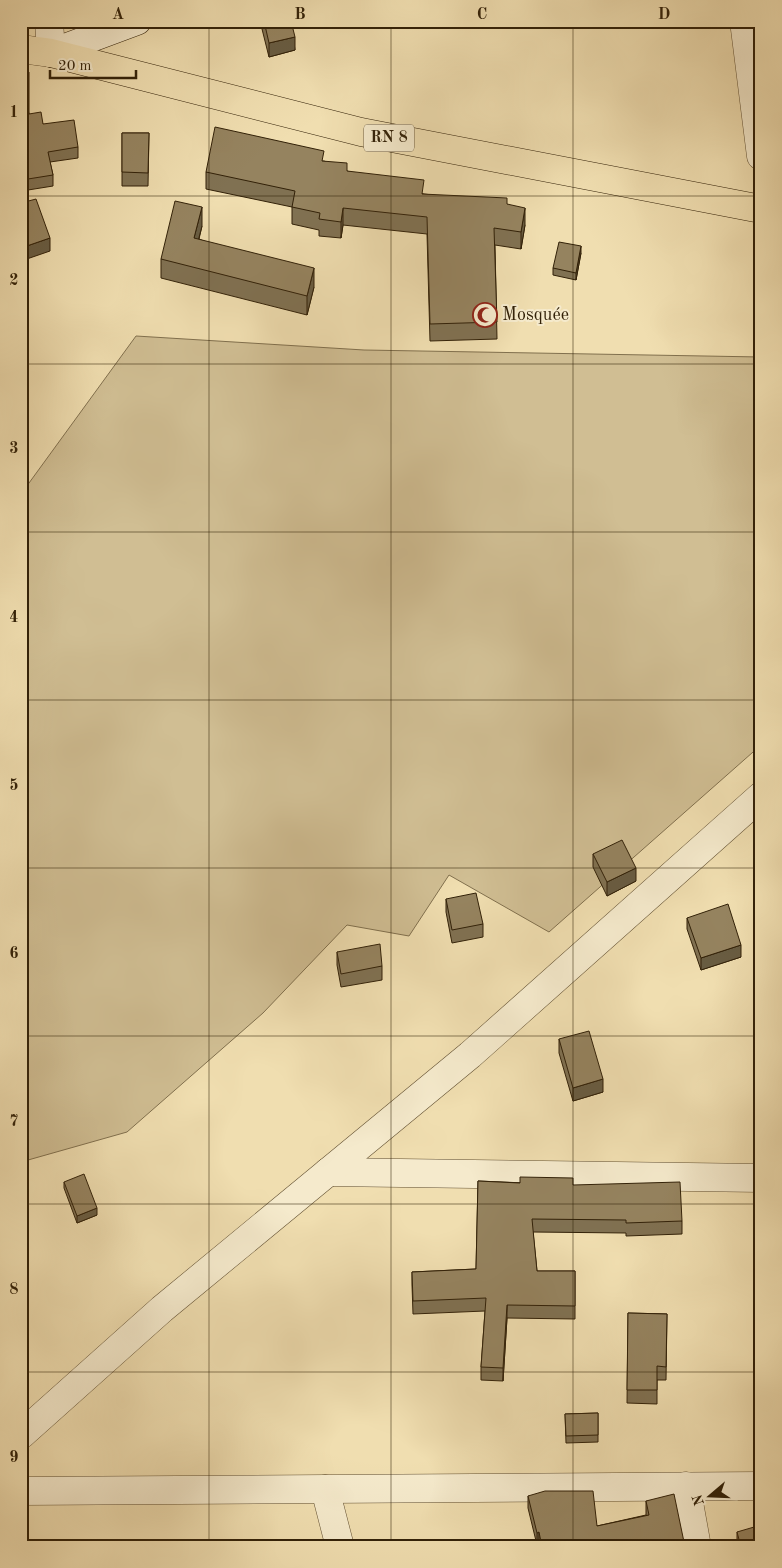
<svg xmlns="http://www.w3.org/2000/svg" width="782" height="1568" font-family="'Old Standard TT',serif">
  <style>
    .green { fill: #d0be93; stroke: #81704e }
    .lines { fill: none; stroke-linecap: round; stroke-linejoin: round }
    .street-casing { stroke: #625032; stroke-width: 29 }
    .secondary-casing { stroke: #322108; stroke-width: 29 }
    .primary-casing { stroke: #322108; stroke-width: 29 }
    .street { stroke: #f5eacc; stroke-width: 28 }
    .secondary { stroke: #f5eacc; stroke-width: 28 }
    .primary { stroke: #f0deb0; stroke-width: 28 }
    .wall { fill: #807152; stroke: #322108 }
    .shaded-wall { fill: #685c42; stroke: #322108 }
    .building { fill: #95835f; stroke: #322108 }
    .grid { fill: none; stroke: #322108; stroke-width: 1; stroke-opacity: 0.55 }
    .labels { text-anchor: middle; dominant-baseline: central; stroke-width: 4; stroke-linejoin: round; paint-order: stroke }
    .shield { fill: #f5eacc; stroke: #6c5d43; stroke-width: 1 }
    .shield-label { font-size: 16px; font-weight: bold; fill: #322108 }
    .poi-label { font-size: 18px; fill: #322108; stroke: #f5eacc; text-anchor: start }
    .neatline { fill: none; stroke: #322108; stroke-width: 2 }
    .grid-label { font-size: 16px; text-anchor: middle; font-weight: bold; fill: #322108 }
  </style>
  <rect width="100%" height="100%" fill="#f0deb0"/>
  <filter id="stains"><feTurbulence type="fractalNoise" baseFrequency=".004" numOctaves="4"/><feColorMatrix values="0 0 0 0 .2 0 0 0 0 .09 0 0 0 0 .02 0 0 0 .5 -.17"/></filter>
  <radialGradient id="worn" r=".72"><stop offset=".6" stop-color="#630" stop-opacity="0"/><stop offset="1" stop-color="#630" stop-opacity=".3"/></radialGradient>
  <path class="green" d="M136 336 364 350 761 357V745L549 932 449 875 409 936 347 925 263 1013 127 1132 21 1162V494Z"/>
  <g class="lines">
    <defs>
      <g id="street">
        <path d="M49 21 51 53"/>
        <path d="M744 21 761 156"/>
        <path d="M328 1172 761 1178"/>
        <path d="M21 1435 162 1309 470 1055 761 796"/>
        <path d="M686 1486 697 1547"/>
        <path d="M325 1489 340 1547"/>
        <path d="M21 1491 761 1486"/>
      </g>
      <path id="secondary" d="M51 53 137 21"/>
      <path id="primary" d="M21 49 51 53 361 132 761 209"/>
    </defs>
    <use href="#street" class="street-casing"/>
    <use href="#secondary" class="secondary-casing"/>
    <use href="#primary" class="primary-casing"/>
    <use href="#street" class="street"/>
    <use href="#secondary" class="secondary"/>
    <use href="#primary" class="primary"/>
  </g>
  <g class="wall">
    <path d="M260 21H291L295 50 269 57Z"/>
    <path d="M507 21H534L533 26 507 22Z"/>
    <path d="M21 72 29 114 43 124 78 147V158L50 162 53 175V186L28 190 21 157Z"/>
    <path d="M122 133H149L148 186H122Z"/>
    <path d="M324 161 347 171 424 194 507 204 525 225 521 249 495 245 497 339 430 341 427 234 343 225 341 238 319 236V230L292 224V207L206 189V172Z"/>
    <path d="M202 226 199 239 314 287 307 315 161 278V259Z"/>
    <path d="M581 253 576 280 553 275V268Z"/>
    <path d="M593 854 636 881 607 896 593 867Z"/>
    <path d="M446 899 483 924V937L452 943 446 912Z"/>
    <path d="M687 918 741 957 701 970 687 929Z"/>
    <path d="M337 952 382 966V980L341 987 337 965Z"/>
    <path d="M559 1039 603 1092 573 1101 559 1053Z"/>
    <path d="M478 1181 573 1185 682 1221V1234L626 1236V1233L533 1232 537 1271H575V1319L507 1318 503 1381 481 1380V1367L485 1311 413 1314 412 1285V1272L476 1269Z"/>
    <path d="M64 1182 97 1215 77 1223 64 1188Z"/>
    <path d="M628 1313 667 1314 666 1380H657V1404L627 1403Z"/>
    <path d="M598 1413V1442L566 1443 565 1414Z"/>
    <path d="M528 1496 597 1526 646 1515V1501L684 1547H540L539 1544 537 1545 528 1508Z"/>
    <path d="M737 1532 761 1547H737Z"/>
  </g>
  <g class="shaded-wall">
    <path d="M295 37V50L269 57V43Z"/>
    <path d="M202 207V226L194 257V238Z"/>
    <path d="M343 208V225L341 238V222Z"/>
    <path d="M525 208V225L521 249V232Z"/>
    <path d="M50 238V251L21 261V248Z"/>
    <path d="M581 246V253L576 280V273Z"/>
    <path d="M314 268V287L307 315V296Z"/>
    <path d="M21 449H23V462L21 463Z"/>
    <path d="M636 868V881L607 896V882Z"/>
    <path d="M741 945V957L701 970V958Z"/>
    <path d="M603 1079V1092L573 1101V1088Z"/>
    <path d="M97 1208V1215L77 1223V1216Z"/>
    <path d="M507 1305V1318L503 1381V1368Z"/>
    <path d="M539 1532V1544L537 1545V1533Z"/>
    <path d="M684 1542V1547H676V1544Z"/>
  </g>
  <g class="building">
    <path d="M264 21H291L295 37 269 43Z"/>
    <path d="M21 72H29V114L41 112 43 124 74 120 78 147 48 152 53 175 28 179 21 146Z"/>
    <path d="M215 127 324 151 322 161 347 163V171L424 180 422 194 507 198V204L525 208 521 232 494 228 497 322 430 324 427 217 343 208 341 222 319 219 320 213 292 207 295 191 206 172Z"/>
    <path d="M122 133H149L148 173 122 172Z"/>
    <path d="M36 199 50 238 21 248V203Z"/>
    <path d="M175 201 202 207 194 238 314 268 307 296 161 259Z"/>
    <path d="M559 242 581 246 576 273 553 268Z"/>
    <path d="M622 840 636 868 607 882 593 854Z"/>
    <path d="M476 893 483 924 452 930 446 899Z"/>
    <path d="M728 904 741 945 701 958 687 918Z"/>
    <path d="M380 944 382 966 341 974 337 952Z"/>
    <path d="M589 1031 603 1079 573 1088 559 1039Z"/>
    <path d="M84 1174 97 1208 77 1216 64 1182Z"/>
    <path d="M520 1177 573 1178V1185L680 1182 682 1221 626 1223V1220L532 1219 537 1271H575V1306L507 1305 503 1368 481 1367 486 1298 413 1301 412 1272 476 1269 478 1181 520 1183Z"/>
    <path d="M628 1313 667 1314 666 1367 657 1366V1390H627Z"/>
    <path d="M598 1413V1435L566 1436 565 1414Z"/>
    <path d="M545 1491H593L597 1526 649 1515 646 1501 674 1494 684 1542 676 1544 677 1547H542L539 1532 537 1533 528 1496Z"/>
    <path d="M761 1525V1547H741L737 1532Z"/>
  </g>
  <path class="grid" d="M209 21V1547M391 21V1547M573 21V1547M21 196H761M21 364H761M21 532H761M21 700H761M21 868H761M21 1036H761M21 1204H761M21 1372H761"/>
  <defs>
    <symbol id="mosque-ring" viewBox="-11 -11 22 22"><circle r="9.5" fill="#f5eacc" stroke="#8f2418" stroke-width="1.5"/><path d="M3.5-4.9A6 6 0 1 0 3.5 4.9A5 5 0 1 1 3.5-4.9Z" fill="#8f2418"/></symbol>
  </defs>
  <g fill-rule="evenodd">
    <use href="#mosque-ring" x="471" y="301" width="28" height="28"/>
  </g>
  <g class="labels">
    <rect class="shield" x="364" y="124.5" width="50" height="27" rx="4"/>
    <g class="shield-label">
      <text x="389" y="138">RN 8</text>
    </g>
    <g class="poi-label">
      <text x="502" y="315">Mosquée</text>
    </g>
  </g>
  <rect width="782" height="1568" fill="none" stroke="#f0deb0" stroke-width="55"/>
  <g transform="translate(710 1496) rotate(251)" stroke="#f5eacc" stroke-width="4" paint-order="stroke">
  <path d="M0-4L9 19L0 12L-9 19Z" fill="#322108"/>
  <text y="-8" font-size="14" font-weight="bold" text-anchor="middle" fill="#322108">N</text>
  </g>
  <path d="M50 70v8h86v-8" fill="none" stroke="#322108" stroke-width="2.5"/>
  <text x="58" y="70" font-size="15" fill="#322108" stroke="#f5eacc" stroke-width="4" paint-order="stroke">20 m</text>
  <rect x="28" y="28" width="726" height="1512" class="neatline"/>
  <g class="grid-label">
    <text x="118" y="19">A</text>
    <text x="300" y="19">B</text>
    <text x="482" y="19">C</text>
    <text x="664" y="19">D</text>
    <text x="14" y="117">1</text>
    <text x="14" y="285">2</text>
    <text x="14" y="453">3</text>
    <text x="14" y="622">4</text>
    <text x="14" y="790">5</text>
    <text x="14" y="958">6</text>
    <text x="14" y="1126">7</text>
    <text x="14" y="1294">8</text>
    <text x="14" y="1462">9</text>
  </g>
  <rect width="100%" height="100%" filter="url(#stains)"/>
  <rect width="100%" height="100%" fill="url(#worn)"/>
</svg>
